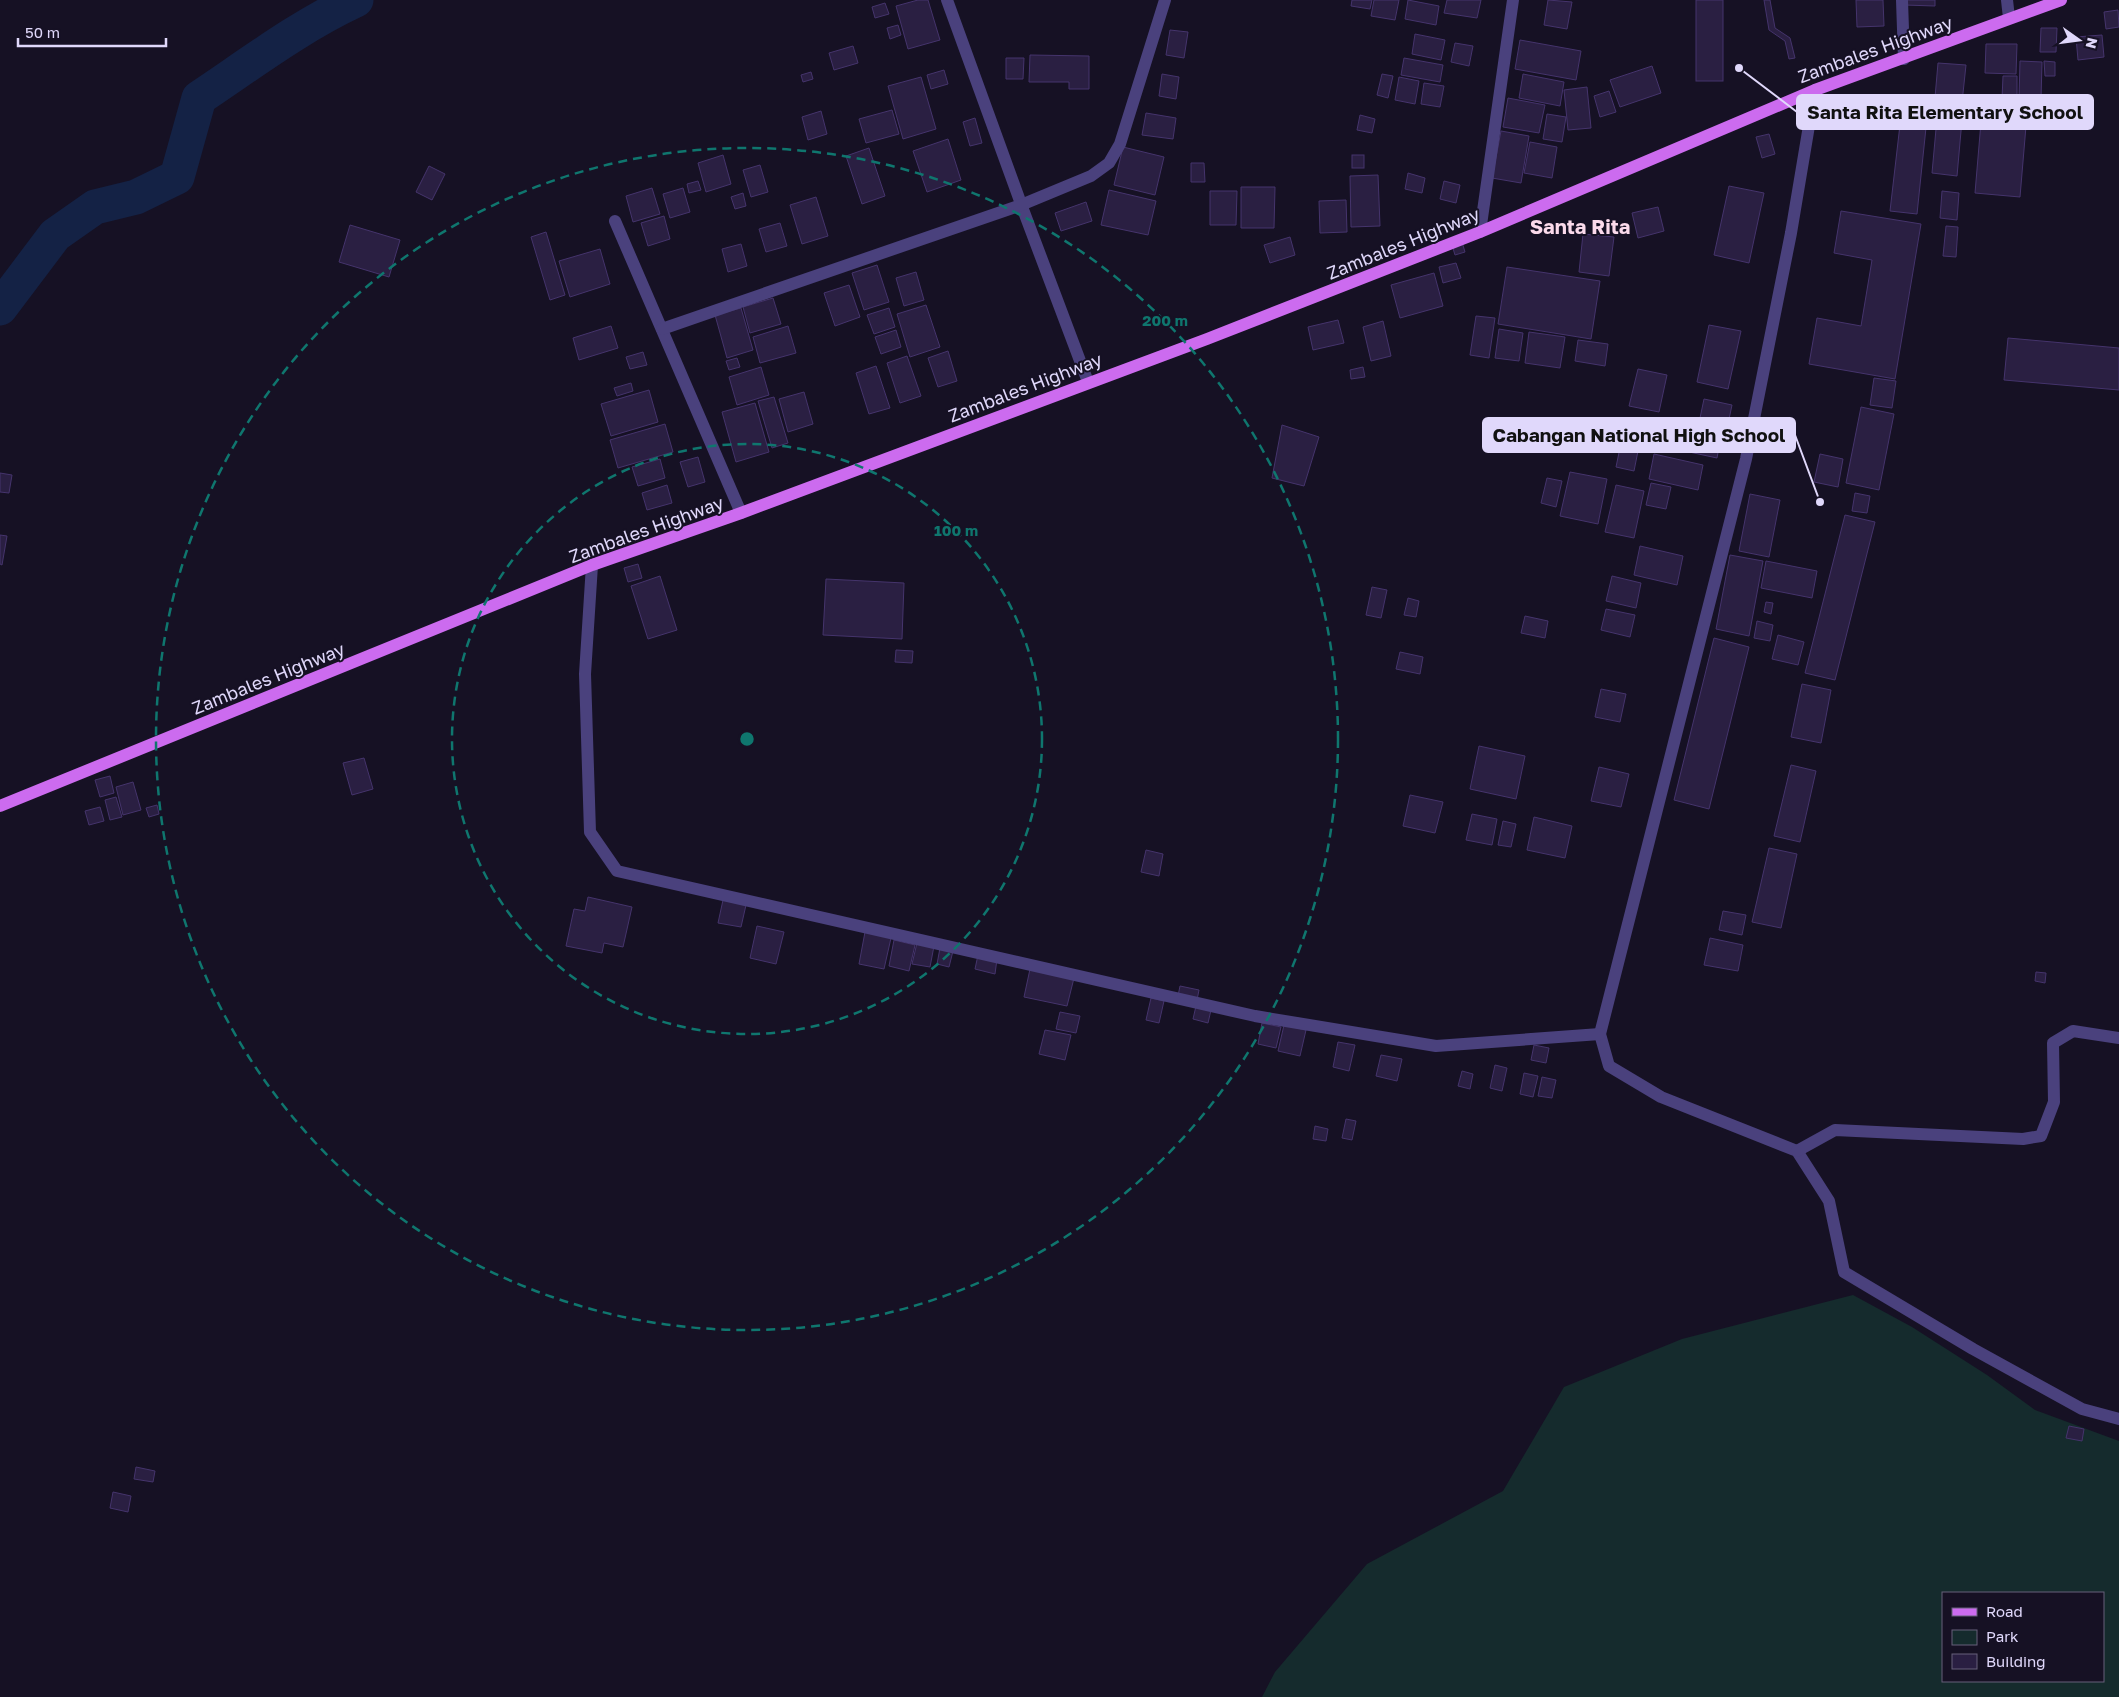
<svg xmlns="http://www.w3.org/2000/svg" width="2119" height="1697" font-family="'Golos Text',sans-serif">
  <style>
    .green { fill: #152b2d; fill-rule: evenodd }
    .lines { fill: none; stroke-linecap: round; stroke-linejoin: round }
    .river { stroke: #142245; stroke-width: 35 }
    .building { fill: #2a1f42; stroke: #45346c }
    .minor { stroke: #4a417d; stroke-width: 12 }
    .primary { stroke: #cc6bef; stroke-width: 12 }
    .ring { fill: none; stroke: #0f766e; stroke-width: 2.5; stroke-dasharray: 9 6 }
    .labels { text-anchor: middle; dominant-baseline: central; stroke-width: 4; stroke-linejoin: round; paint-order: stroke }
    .street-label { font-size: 18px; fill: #e0d8fb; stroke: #161124 }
    .quarter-label { font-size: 20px; font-weight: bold; fill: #fbdaeb; stroke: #161124 }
    .centre { fill: #0f766e; stroke: #161124; stroke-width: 2.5 }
    .ring-label { font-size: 15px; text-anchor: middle; font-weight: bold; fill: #0f766e; stroke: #161124; stroke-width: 4; stroke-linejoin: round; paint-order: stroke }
    .leader { fill: none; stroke: #e0d8fb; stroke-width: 2 }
    .callout-dot { fill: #e0d8fb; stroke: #161124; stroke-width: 2 }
    .callout { fill: #e0d8fb; stroke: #e0d8fb; stroke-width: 2 }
    .callout-label { font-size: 19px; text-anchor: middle; font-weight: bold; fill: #111 }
  </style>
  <rect width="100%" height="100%" fill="#161124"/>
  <path class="green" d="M1853 1295 1912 1327 1987 1375 2035 1410 2119 1441V1697H1262L1275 1672 1367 1564 1503 1491 1564 1387 1682 1339ZM1943 1593H2103V1681H1943Z"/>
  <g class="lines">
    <path class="river" d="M0 308 55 235 95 207 136 197 177 177 199 98C250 64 300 26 356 0"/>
  </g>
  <g class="building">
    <path d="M918 0H928L940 40 908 49 896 6Z"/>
    <path d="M1352 0H1372L1370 9 1351 6Z"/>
    <path d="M1374 0H1399L1395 20 1371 16Z"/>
    <path d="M1408 0 1439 6 1436 25 1405 19Z"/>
    <path d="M1447 0H1481L1477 18 1444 13Z"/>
    <path d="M1548 0 1572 2 1567 29 1544 25Z"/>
    <rect x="1696" y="0" width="27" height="81"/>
    <path d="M1764 0H1770L1775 28 1790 38 1795 58 1789 59 1785 41 1769 30Z"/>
    <path d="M1856 0H1883L1884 26 1857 27Z"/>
    <path d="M1904 0H1935V6L1904 5Z"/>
    <path d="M885 3 889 14 875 18 872 7Z"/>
    <path d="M2118 10 2119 27 2106 29 2104 12Z"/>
    <path d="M898 25 901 35 890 39 887 28Z"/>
    <path d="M2041 28H2057L2056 52H2040Z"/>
    <path d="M1170 30 1188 32 1184 58 1166 55Z"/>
    <path d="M1415 34 1445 40 1441 60 1412 54Z"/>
    <path d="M2102 35 2104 57 2078 60 2076 37Z"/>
    <path d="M1520 40 1581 51 1576 80 1515 69Z"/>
    <path d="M1455 43 1473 46 1469 66 1451 62Z"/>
    <path d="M1986 44H2017L2016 74 1985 73Z"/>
    <path d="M853 46 858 63 834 70 829 53Z"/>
    <path d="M1030 55 1089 56V89H1069V82H1029Z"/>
    <path d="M1006 58H1024L1023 79H1006Z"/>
    <path d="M1404 58 1443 65 1440 82 1401 75Z"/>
    <path d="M2020 61 2042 62 2041 99H2019Z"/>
    <path d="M2044 61 2055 62V76H2045Z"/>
    <path d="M1938 63 1966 65 1961 112 1934 109Z"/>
    <path d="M1652 66 1661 93 1620 107 1610 80Z"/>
    <path d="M944 70 948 84 931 89 927 75Z"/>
    <path d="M811 72 813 79 803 82 801 75Z"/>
    <path d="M1162 74 1179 77 1176 99 1159 96Z"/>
    <path d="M1382 74 1393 76 1388 98 1377 95Z"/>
    <path d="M1523 74 1564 82 1560 106 1519 98Z"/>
    <path d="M2003 76H2017V100L2002 99Z"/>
    <path d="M921 77 936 129 903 139 888 86Z"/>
    <path d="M1399 77 1419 81 1415 104 1395 100Z"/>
    <path d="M1424 83 1444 86 1440 107 1421 104Z"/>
    <path d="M1587 87 1591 128 1568 130 1564 90Z"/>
    <path d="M1609 91 1616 112 1600 117 1594 96Z"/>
    <path d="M1508 98 1545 105 1539 133 1503 127Z"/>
    <path d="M892 110 899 134 866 143 859 119Z"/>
    <path d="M821 111 827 134 808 140 802 117Z"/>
    <path d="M1146 113 1176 118 1173 139 1142 135Z"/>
    <path d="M1547 114 1566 117 1562 142 1543 139Z"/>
    <path d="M1360 115 1375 119 1372 133 1357 130Z"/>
    <path d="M1901 116 1927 118 1917 214 1890 211Z"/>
    <path d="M975 118 982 143 970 146 963 122Z"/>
    <path d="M1937 118 1962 120 1957 176 1932 173Z"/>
    <path d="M1981 122 2026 126 2020 197 1975 193Z"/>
    <path d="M1501 131 1529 136 1521 183 1492 178Z"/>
    <path d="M1769 134 1775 154 1762 158 1756 137Z"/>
    <path d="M948 139 961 180 927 192 913 151Z"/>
    <path d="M1530 142 1557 147 1552 178 1524 173Z"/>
    <path d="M1123 147 1164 157 1155 195 1114 185Z"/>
    <path d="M869 148 885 196 862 204 846 156Z"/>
    <path d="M723 155 731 184 706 192 698 163Z"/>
    <rect x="1352" y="155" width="12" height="13"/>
    <path d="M1191 163H1204L1205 182H1191Z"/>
    <path d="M760 165 768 192 751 197 743 170Z"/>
    <path d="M429 166 445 174 432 200 416 192Z"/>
    <path d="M1408 173 1425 178 1422 193 1405 189Z"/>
    <path d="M1378 175 1380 226 1351 227 1350 176Z"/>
    <path d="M698 181 701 190 689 193 687 184Z"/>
    <path d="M1444 181 1460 185 1456 203 1440 199Z"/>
    <path d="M1729 186 1764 193 1749 263 1714 255Z"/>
    <path d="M1241 187H1275L1274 228H1241Z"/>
    <path d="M652 188 660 214 633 222 626 196Z"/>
    <path d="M683 188 690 212 670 218 663 194Z"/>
    <path d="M1109 190 1156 201 1148 235 1101 225Z"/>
    <path d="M1210 191H1237L1236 225H1210Z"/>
    <path d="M1942 191 1959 193 1957 220 1940 218Z"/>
    <path d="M743 193 746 206 735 209 731 197Z"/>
    <path d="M816 197 828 236 802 244 790 205Z"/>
    <path d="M1346 200 1347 232 1320 233 1319 201Z"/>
    <path d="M1086 202 1092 221 1061 231 1055 213Z"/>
    <path d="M1658 207 1664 231 1638 238 1632 213Z"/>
    <path d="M1841 211 1921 224 1895 379 1809 364 1817 318 1861 326 1872 260 1834 253Z"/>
    <path d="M664 216 670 239 648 246 641 223Z"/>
    <path d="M780 223 787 246 766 252 759 229Z"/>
    <path d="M350 225 400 240 389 277 339 262Z"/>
    <path d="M1946 226 1958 227 1956 257 1943 256Z"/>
    <path d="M546 232 565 295 550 300 531 237Z"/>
    <path d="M1583 234 1614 237 1609 276 1579 272Z"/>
    <path d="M1290 237 1295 255 1270 263 1264 245Z"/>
    <path d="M1462 242 1465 252 1455 255 1452 245Z"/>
    <path d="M741 244 747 266 728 272 722 249Z"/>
    <path d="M600 249 610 284 570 297 559 261Z"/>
    <path d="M1456 263 1461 278 1443 283 1439 267Z"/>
    <path d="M877 265 889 302 864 310 852 273Z"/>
    <path d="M1507 267 1600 281 1591 339 1498 324Z"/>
    <path d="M916 272 924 300 904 306 896 278Z"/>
    <path d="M1434 273 1443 306 1400 318 1391 285Z"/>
    <path d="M849 285 860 317 835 326 824 293Z"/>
    <path d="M773 298 781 324 750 333 743 307Z"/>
    <path d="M926 305 940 347 910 357 897 314Z"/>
    <path d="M741 308 753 350 727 358 715 315Z"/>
    <path d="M889 308 895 327 874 334 867 315Z"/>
    <path d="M1476 316 1495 318 1489 358 1470 355Z"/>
    <path d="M1338 320 1344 343 1313 350 1308 327Z"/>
    <path d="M1383 321 1391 356 1371 361 1363 327Z"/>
    <path d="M1709 325 1741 331 1728 389 1697 382Z"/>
    <path d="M611 326 618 348 579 360 573 338Z"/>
    <path d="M788 326 796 353 760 363 753 337Z"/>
    <path d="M1499 329 1523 333 1519 361 1495 358Z"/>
    <path d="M896 330 901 347 881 354 875 337Z"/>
    <path d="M1529 332 1565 337 1560 368 1525 363Z"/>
    <path d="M2008 338 2119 348V390L2004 380Z"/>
    <path d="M1578 340 1608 344 1605 366 1575 361Z"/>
    <path d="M948 351 957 381 938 387 928 358Z"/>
    <path d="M643 352 647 365 630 369 626 357Z"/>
    <path d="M907 356 921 396 900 403 887 363Z"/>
    <path d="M737 358 740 367 729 370 726 361Z"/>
    <path d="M876 366 890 408 869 414 856 373Z"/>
    <path d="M761 367 769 395 737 405 729 377Z"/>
    <path d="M1363 367 1365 377 1351 379 1350 370Z"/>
    <path d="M1638 369 1667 375 1659 412 1629 406Z"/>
    <path d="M1874 378 1896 381 1892 408 1870 405Z"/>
    <path d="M631 383 633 391 617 396 614 388Z"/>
    <path d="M649 390 658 422 611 436 601 404Z"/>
    <path d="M804 392 813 424 788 432 779 399Z"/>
    <path d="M774 397 788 443 772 448 758 401Z"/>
    <path d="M1704 399 1732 405 1728 424 1700 418Z"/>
    <path d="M755 403 769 452 736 462 722 412Z"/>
    <path d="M1861 407 1894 414 1879 490 1846 483Z"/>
    <path d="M1658 418 1722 431 1717 458 1652 444Z"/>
    <path d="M665 424 673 452 618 468 610 440Z"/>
    <path d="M1282 425 1319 437 1304 486 1272 478Z"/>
    <path d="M1621 443 1639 446 1634 471 1616 467Z"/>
    <path d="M1654 454 1703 465 1698 490 1649 479Z"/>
    <path d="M1820 454 1843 459 1838 487 1814 482Z"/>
    <path d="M698 457 705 482 688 487 680 462Z"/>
    <path d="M660 459 665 478 638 486 632 467Z"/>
    <path d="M1570 472 1607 479 1598 524 1560 516Z"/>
    <path d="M0 473 12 475 9 493 0 492Z"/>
    <path d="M1547 478 1562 481 1556 507 1541 503Z"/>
    <path d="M1651 483 1671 487 1666 509 1646 505Z"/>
    <path d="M667 485 672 503 647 510 642 493Z"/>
    <path d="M1616 485 1644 491 1634 538 1605 532Z"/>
    <path d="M1855 493 1870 496 1867 513 1852 511Z"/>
    <path d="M1750 494 1780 500 1769 557 1739 551Z"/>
    <path d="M1845 515 1875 522 1835 680 1805 673Z"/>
    <path d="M0 535 7 536 2 565 0 564Z"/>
    <path d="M1640 546 1683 556 1677 585 1634 575Z"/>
    <path d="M1730 555 1763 561 1749 636 1716 629Z"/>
    <path d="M1766 561 1817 571 1812 598 1761 588Z"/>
    <path d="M638 564 642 578 628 582 624 568Z"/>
    <path d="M660 576 677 630 648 639 631 586Z"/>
    <path d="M1612 576 1641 583 1636 608 1606 601Z"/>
    <path d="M826 579 904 583 902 639 823 635Z"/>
    <path d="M1372 587 1387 590 1381 618 1366 615Z"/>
    <path d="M1408 598 1419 601 1416 617 1404 615Z"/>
    <path d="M1766 602 1773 603 1771 614 1764 612Z"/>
    <path d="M1606 609 1635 615 1630 637 1601 630Z"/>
    <path d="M1525 616 1548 621 1545 638 1521 633Z"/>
    <path d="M1757 621 1773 625 1770 641 1754 638Z"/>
    <path d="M1778 635 1804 642 1798 665 1772 659Z"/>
    <path d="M1714 638 1749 647 1709 809 1674 800Z"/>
    <path d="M896 650 913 651 912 663 895 662Z"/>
    <path d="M1400 652 1423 657 1420 674 1396 669Z"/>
    <path d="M1802 684 1831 690 1821 743 1791 737Z"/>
    <path d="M1601 689 1626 694 1620 722 1595 717Z"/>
    <path d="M1479 746 1525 756 1516 799 1470 789Z"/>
    <path d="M364 758 373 789 352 795 343 763Z"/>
    <path d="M1791 765 1816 771 1800 842 1774 836Z"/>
    <path d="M1599 767 1629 774 1621 807 1591 801Z"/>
    <path d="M110 776 114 793 100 797 95 780Z"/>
    <path d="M133 782 141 810 123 815 116 787Z"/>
    <path d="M1410 795 1443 802 1435 833 1403 826Z"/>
    <path d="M116 797 122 817 110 820 105 800Z"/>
    <path d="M157 805 159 814 149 817 146 808Z"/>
    <path d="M100 807 104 821 89 825 85 811Z"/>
    <path d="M1472 814 1497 819 1492 845 1466 840Z"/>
    <path d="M1534 817 1572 826 1565 858 1527 850Z"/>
    <path d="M1503 821 1516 824 1511 847 1498 845Z"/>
    <path d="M1769 848 1797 854 1781 928 1752 922Z"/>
    <path d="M1146 850 1163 854 1159 876 1141 872Z"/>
    <path d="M588 897 632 907 623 947 604 943 602 953 566 946 574 909 585 911Z"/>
    <path d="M723 900 746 905 741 927 718 923Z"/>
    <path d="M1723 911 1746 915 1742 935 1719 930Z"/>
    <path d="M757 926 784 932 776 964 750 958Z"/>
    <path d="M865 932 891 938 884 969 859 964Z"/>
    <path d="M1710 938 1743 945 1738 971 1704 965Z"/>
    <path d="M894 940 915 945 909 971 889 966Z"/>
    <path d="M917 943 934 946 930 967 912 964Z"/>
    <path d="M940 948 953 951 949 967 937 964Z"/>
    <path d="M978 955 997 959 995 974 975 969Z"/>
    <path d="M1030 969 1074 978 1067 1006 1024 997Z"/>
    <path d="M2036 972 2046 973 2045 983 2035 981Z"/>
    <path d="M1180 986 1199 990 1197 1000 1178 996Z"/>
    <path d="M1151 998 1164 1001 1159 1023 1146 1020Z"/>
    <path d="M1196 1006 1211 1010 1208 1023 1193 1019Z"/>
    <path d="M1060 1012 1080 1016 1076 1033 1056 1029Z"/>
    <path d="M1262 1023 1281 1027 1276 1048 1258 1044Z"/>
    <path d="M1284 1025 1306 1030 1300 1056 1278 1051Z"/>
    <path d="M1045 1030 1071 1035 1065 1060 1039 1054Z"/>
    <path d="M1338 1042 1355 1045 1349 1071 1333 1067Z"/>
    <path d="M1534 1045 1549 1048 1546 1063 1531 1060Z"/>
    <path d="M1381 1055 1402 1059 1397 1081 1376 1076Z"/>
    <path d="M1495 1065 1507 1068 1502 1091 1490 1088Z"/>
    <path d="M1462 1071 1473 1074 1470 1089 1458 1086Z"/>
    <path d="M1524 1073 1538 1076 1533 1097 1520 1094Z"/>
    <path d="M1542 1077 1556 1080 1552 1098 1538 1096Z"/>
    <path d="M1346 1119 1356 1121 1352 1140 1342 1138Z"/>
    <path d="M1315 1126 1328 1129 1326 1141 1313 1139Z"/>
    <path d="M2069 1426 2084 1429 2082 1441 2066 1438Z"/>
    <path d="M136 1467 155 1471 153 1482 134 1479Z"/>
    <path d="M113 1492 131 1496 128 1512 110 1508Z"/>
  </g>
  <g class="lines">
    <g class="minor">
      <path d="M947 0 1024 212 1088 382"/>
      <path d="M1902 0 1904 59"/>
      <path d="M2007 0 2009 18"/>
      <path d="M1815 90 1791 233 1746 459 1600 1034 1609 1066 1661 1097 1797 1151 1829 1201 1844 1272 1973 1349 2082 1409 2119 1419"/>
      <path d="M615 221 741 513"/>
      <path d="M1480 232 1513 0"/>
      <path d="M662 329 1021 205 1091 176 1109 163 1120 144 1165 0"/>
      <path d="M592 565 585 674 590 832 617 871 1255 1016 1436 1046 1600 1034"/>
      <path d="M1797 1151 1835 1130 2023 1139 2041 1136 2054 1102 2053 1043 2073 1031 2119 1038"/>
    </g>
    <path class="primary" d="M0 806 592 565 741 513 1207 339 1480 232 1815 90 2061 0"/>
  </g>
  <g class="ring">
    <circle cx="747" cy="739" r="295"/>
    <circle cx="747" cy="739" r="591"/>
  </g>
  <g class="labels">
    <g class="street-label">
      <text transform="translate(1875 49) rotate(-20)">Zambales Highway</text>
      <text transform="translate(1403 243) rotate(-22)">Zambales Highway</text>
      <text transform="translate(1025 387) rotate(-21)">Zambales Highway</text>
      <text transform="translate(646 529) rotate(-20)">Zambales Highway</text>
      <text transform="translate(268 678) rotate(-22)">Zambales Highway</text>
    </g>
    <g class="quarter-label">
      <text x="1580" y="226">Santa Rita</text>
    </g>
  </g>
  <circle cx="747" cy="739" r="8" class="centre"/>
  <g class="ring-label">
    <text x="1165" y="326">200 m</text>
    <text x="956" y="536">100 m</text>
  </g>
  <path class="leader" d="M1739 68L1797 112M1820 502L1795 435"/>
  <g class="callout-dot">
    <circle cx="1739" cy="68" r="5"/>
    <circle cx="1820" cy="502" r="5"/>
  </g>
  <g class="callout">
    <rect x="1797" y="95" width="296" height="34" rx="5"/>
    <rect x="1483" y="418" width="312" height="34" rx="5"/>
  </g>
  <g class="callout-label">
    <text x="1945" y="119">Santa Rita Elementary School</text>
    <text x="1639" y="442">Cabangan National High School</text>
  </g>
  <rect x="1942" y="1592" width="162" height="90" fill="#161124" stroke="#67617a"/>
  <rect x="1952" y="1608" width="25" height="8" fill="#cc6bef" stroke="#67617a"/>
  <text x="1986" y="1617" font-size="15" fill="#e0d8fb">Road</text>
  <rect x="1952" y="1630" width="25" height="15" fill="#152b2d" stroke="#67617a"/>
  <text x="1986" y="1642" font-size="15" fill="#e0d8fb">Park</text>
  <rect x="1952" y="1654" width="25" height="15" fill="#2a1f42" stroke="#67617a"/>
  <text x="1986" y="1667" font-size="15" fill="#e0d8fb">Building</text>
  <g transform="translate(2079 40) rotate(104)" stroke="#161124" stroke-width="4" paint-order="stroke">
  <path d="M0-4L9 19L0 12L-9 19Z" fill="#e0d8fb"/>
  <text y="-8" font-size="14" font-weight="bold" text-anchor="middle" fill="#e0d8fb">N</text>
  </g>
  <path d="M18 38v8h148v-8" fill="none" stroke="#e0d8fb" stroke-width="2.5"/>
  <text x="25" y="38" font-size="15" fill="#e0d8fb" stroke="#161124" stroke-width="4" paint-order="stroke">50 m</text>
</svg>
